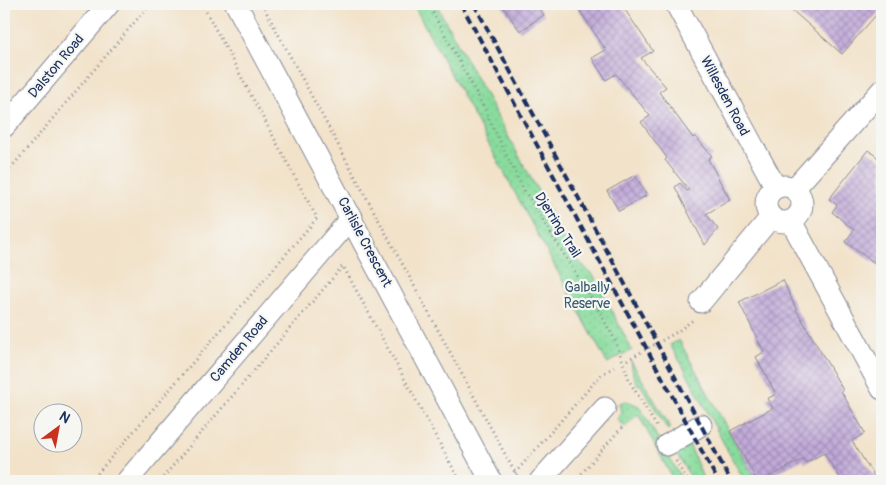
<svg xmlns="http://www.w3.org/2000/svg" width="886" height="485" font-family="Pangolin,sans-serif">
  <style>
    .grass { fill: url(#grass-dots); stroke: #52867e }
    .building { fill: url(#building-cross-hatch) }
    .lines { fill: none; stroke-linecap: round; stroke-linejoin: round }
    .minor-casing { stroke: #868894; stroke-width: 23 }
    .path { stroke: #868894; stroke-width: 3; stroke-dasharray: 1 4; stroke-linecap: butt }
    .minor { stroke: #fff; stroke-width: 21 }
    .rail { stroke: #1b2f5e; stroke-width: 4; stroke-dasharray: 8 4; stroke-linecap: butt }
    .labels { text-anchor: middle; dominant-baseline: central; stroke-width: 4.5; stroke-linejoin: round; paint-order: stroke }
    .street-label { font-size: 14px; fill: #1b2f5e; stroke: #f6f6f2 }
    .park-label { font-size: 14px; fill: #365a6e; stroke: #f6f6f2 }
  </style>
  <defs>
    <pattern id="grass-dots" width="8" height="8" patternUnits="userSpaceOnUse" patternTransform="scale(1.25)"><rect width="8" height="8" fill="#89dc9d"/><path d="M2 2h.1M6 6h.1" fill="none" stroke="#76bd8a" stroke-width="1.8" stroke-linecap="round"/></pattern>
    <pattern id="building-cross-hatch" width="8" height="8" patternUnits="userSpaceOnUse" patternTransform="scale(1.25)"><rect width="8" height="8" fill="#c2aad9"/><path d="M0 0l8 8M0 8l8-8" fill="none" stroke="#9d8bb3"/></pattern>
  </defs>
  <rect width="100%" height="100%" fill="#f6f6f2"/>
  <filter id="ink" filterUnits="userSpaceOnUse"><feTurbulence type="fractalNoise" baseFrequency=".02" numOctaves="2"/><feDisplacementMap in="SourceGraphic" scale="10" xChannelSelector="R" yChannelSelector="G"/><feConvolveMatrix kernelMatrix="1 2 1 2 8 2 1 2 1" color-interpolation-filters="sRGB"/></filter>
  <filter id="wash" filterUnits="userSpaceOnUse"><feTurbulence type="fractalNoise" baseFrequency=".0096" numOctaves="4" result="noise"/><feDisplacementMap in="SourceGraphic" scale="20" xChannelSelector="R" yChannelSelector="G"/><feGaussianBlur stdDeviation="1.12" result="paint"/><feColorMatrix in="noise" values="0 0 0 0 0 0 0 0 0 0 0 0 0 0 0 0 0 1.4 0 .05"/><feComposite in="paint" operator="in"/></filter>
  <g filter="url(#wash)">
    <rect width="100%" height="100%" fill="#f2e2c9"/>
    <g class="grass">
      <path d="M413 4H436L574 257 594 276 632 350 607 363Z"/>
      <path d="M679 340 756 481H745C718 437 698 389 670 345Z"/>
      <path d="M631 361 671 428 668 430 640 384 638 385 633 375Z"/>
      <path d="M627 401 639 406 683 481H674L638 414 625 427 617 420 621 412 619 403Z"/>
      <path d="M690 446 704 481H693L676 453Z"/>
    </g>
    <g id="blocks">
      <g class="building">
        <path d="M501 4H536L544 15 520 31Z"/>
        <path d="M575 4H621L653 51 641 58 666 87 659 92 693 138 695 136 712 156 708 159 730 200 706 214 718 229 705 245 675 187 680 183 687 191 689 190 665 160 667 158 641 122 650 116 616 74 606 80 592 58 606 50Z"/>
        <path d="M785 4H882V8L842 54Z"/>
        <path d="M868 150 882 161V268L845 242 854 230 832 212 837 205 829 199Z"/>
        <path d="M635 175 647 195 619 211 607 191Z"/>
        <path d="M783 280 797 311 843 390 841 391 865 433 852 441 877 481H842L824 453 805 463 803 459 762 481H757L730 431 773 408 767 399 776 394 756 357 764 352 739 302Z"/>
      </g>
    </g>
  </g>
  <g filter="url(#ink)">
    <use href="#blocks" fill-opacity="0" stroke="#868894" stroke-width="1"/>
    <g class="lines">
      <defs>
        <g id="minor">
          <path d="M236 4 491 481"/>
          <path d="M676 4 776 188"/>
          <path d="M4 127 109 4"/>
          <circle cx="784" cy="204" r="18"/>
          <path d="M794 189 882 90"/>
          <path d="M791 221 882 389"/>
          <path d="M701 302 771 217"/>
          <path d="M667 445 701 425"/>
          <path d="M127 481 352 217"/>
          <path d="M540 481 605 408"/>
        </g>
      </defs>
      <use href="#minor" class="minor-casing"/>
      <g class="path">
        <path d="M262 4 519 480"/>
        <path d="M428 4 477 94 521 185 599 311 615 340 630 382 658 429"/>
        <path d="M4 176 150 4"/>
        <path d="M627 360 677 332 693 320"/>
        <path d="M676 461 688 481"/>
        <path d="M515 473 601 375 617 365"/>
        <path d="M91 481 317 218 202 4"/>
        <path d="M160 481 343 266 460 481"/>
        <path d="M575 481 622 427"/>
      </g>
      <use href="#minor" class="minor"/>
      <g class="rail">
        <path d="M461 4 718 481"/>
        <path d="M474 4 731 481"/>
      </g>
    </g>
  </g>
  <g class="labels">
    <g class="street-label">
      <text transform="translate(56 66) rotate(-50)">Dalston Road</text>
      <text transform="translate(725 96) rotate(62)">Willesden Road</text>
      <text transform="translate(558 225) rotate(58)">Djerring Trail</text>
      <text transform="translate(365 242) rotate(62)">Carlisle Crescent</text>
      <text transform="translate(239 349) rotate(-50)">Camden Road</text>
    </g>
    <g class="park-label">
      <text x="587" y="287">Galbally<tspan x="587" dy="16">Reserve</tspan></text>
    </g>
  </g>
  <rect width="886" height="485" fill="none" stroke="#f6f6f2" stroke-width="20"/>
  <g transform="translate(58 428) rotate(32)"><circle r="24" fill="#f6f6f2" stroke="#9ea6b7"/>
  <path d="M0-4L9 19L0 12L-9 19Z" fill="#c8321e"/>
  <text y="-8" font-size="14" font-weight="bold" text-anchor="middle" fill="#1b2f5e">N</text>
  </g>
</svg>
